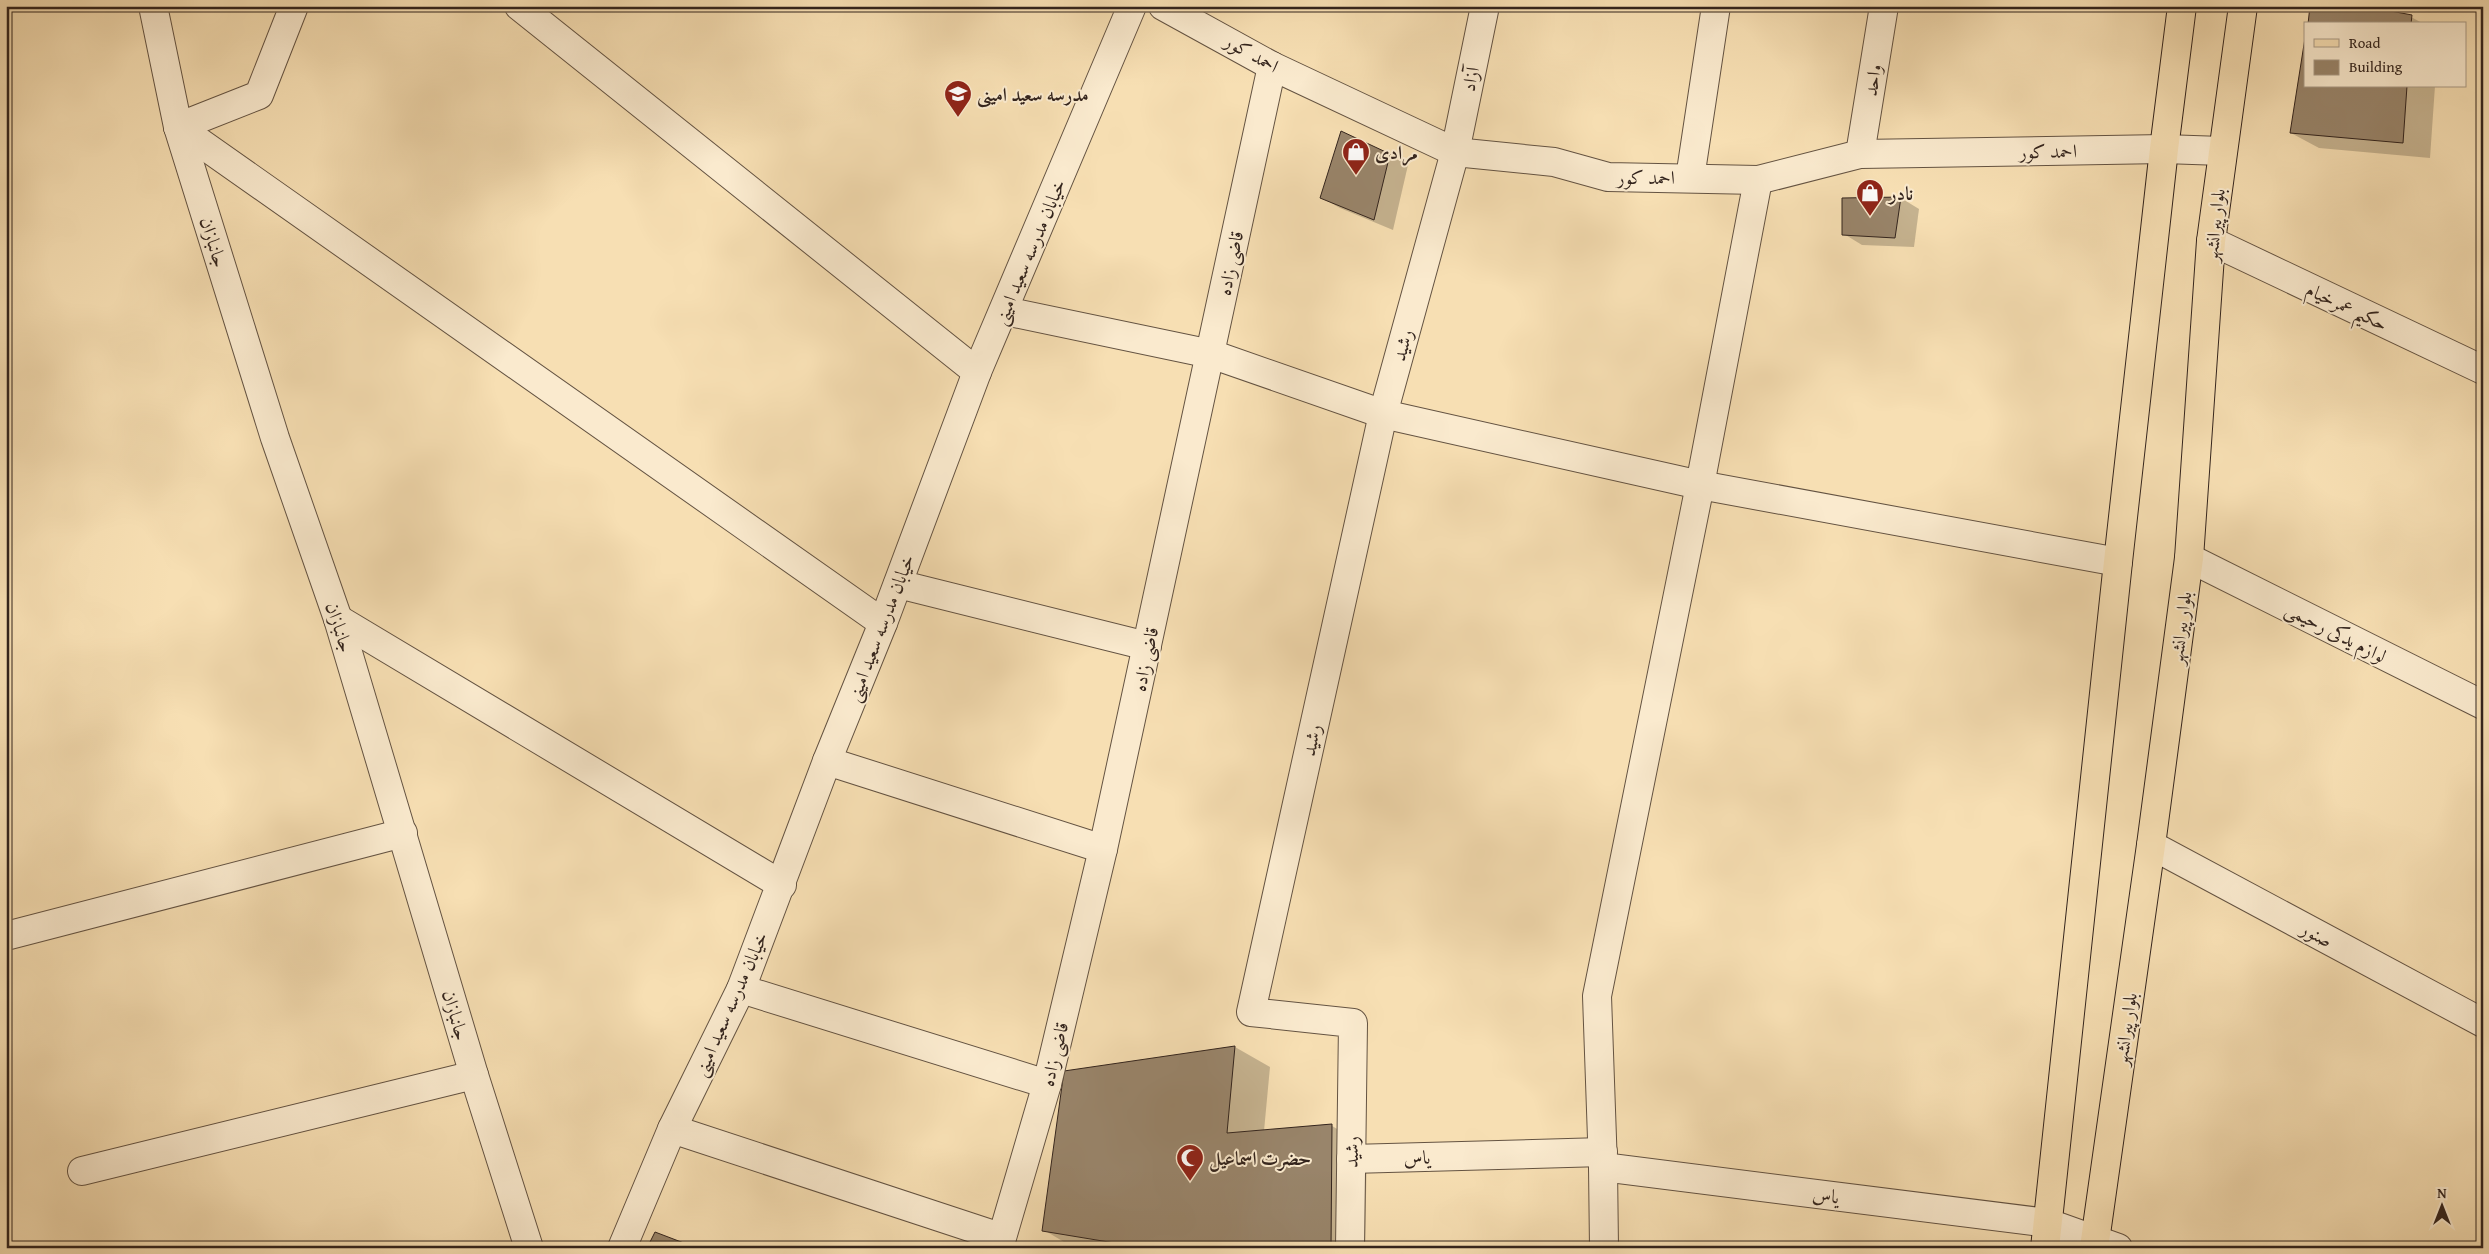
<svg xmlns="http://www.w3.org/2000/svg" width="2489" height="1254" font-family="'Gentium Book Plus',Amiri,serif">
  <style>
    .shadow { fill: #0003 }
    .building { fill: #99856b; stroke: #33241d }
    .lines { fill: none; stroke-linecap: round; stroke-linejoin: round }
    .minor-casing { stroke: #645342; stroke-width: 30 }
    .tertiary-casing { stroke: #645342; stroke-width: 30 }
    .primary-casing { stroke: #33241d; stroke-width: 30 }
    .minor { stroke: #faeace; stroke-width: 28 }
    .tertiary { stroke: #faeace; stroke-width: 28 }
    .primary { stroke: #f7dfb3; stroke-width: 28 }
    .labels { text-anchor: middle; dominant-baseline: central; stroke-width: 4; stroke-linejoin: round; paint-order: stroke }
    .street-label { font-size: 19px; fill: #33241d; stroke: #faeace }
    .poi-label { font-size: 19px; font-weight: bold; fill: #33241d; stroke: #faeace; text-anchor: start }
  </style>
  <rect width="100%" height="100%" fill="#f7dfb3"/>
  <filter id="stains"><feTurbulence type="fractalNoise" baseFrequency=".004" numOctaves="4"/><feColorMatrix values="0 0 0 0 .2 0 0 0 0 .09 0 0 0 0 .02 0 0 0 .5 -.17"/></filter>
  <radialGradient id="worn" r=".72"><stop offset=".6" stop-color="#630" stop-opacity="0"/><stop offset="1" stop-color="#630" stop-opacity=".3"/></radialGradient>
  <g class="shadow">
    <path d="M2411 17 2424 24H2309Z"/>
    <path d="M2305 46V86H2435L2430 158 2319 148 2291 133Z"/>
    <path d="M1389 155 1408 165 1393 230 1340 208 1322 198Z"/>
    <path d="M1901 198 1919 209 1914 247 1862 245 1844 234V200Z"/>
    <path d="M1235 1047 1270 1067 1264 1131 1332 1126 1367 1146 1365 1248H1074L1044 1230 1066 1072Z"/>
  </g>
  <g class="building">
    <path d="M2310 6H2364L2412 15 2411 24H2308Z"/>
    <path d="M2305 38V86H2407L2403 143 2290 133Z"/>
    <path d="M1341 131 1390 154 1374 220 1320 198Z"/>
    <path d="M1901 197 1895 238 1842 235V198Z"/>
    <path d="M1235 1046 1227 1133 1332 1124 1331 1248H1145L1042 1231 1064 1071Z"/>
    <path d="M655 1232 697 1248H647Z"/>
  </g>
  <g class="lines">
    <defs>
      <g id="minor">
        <path d="M519 6 977 372"/>
        <path d="M178 127 883 623"/>
        <path d="M178 127 259 95 294 6"/>
        <path d="M1860 154 1884 6"/>
        <path d="M1690 178 1716 6"/>
        <path d="M2211 241 2483 370"/>
        <path d="M1005 311 1211 354 1383 414 1700 485 2118 562"/>
        <path d="M2189 558 2483 705"/>
        <path d="M898 584 1147 646"/>
        <path d="M338 619 782 885"/>
        <path d="M827 761 1103 849"/>
        <path d="M2151 845 2483 1023"/>
        <path d="M6 936 403 833"/>
        <path d="M741 989 1047 1084"/>
        <path d="M672 1129 1000 1237"/>
        <path d="M1351 1159 1603 1152"/>
        <path d="M1603 1167 2048 1223 2118 1248"/>
        <path d="M82 1171 474 1075"/>
        <path d="M999 1248 1047 1084 1103 849 1272 66"/>
        <path d="M1350 1248 1353 1023 1251 1012 1383 414 1455 152 1485 6"/>
        <path d="M1604 1248 1603 1167 1597 996 1700 485 1758 180"/>
      </g>
      <g id="tertiary">
        <path d="M153 6 178 127 275 438 338 619 474 1075 529 1248"/>
        <path d="M1163 6 1272 66 1455 152 1554 162 1608 177 1758 180 1860 154 2164 149 2222 151"/>
        <path d="M622 1248 672 1129 741 989 827 761 883 623 977 372 1132 6"/>
      </g>
      <g id="primary">
        <path d="M2045 1248 2118 562 2164 149 2182 6"/>
        <path d="M2094 1248 2151 845 2189 558 2211 241 2243 6"/>
      </g>
    </defs>
    <use href="#minor" class="minor-casing"/>
    <use href="#tertiary" class="tertiary-casing"/>
    <use href="#primary" class="primary-casing"/>
    <use href="#minor" class="minor"/>
    <use href="#tertiary" class="tertiary"/>
    <use href="#primary" class="primary"/>
  </g>
  <defs>
    <symbol id="school-pin" viewBox="-11 -11 22 30"><path d="M0 17L-7.5 6A9.5 9.5 0 1 1 7.5 6Z" fill="#8f2418" stroke="#faeace"/><path d="M0-5L7-2L0 1L-7-2ZM-4 1L0 2.5L4 1V4Q0 6-4 4Z" fill="#fff"/></symbol>
    <symbol id="shop-pin" viewBox="-11 -11 22 30"><path d="M0 17L-7.5 6A9.5 9.5 0 1 1 7.5 6Z" fill="#8f2418" stroke="#faeace"/><path d="M-5-2.5h2.3a2.7 3.5 0 0 1 5.4 0H5L5.5 6h-11ZM-1.5-2.5h3a1.5 2.3 0 0 0-3 0Z" fill="#fff"/></symbol>
    <symbol id="mosque-pin" viewBox="-11 -11 22 30"><path d="M0 17L-7.5 6A9.5 9.5 0 1 1 7.5 6Z" fill="#8f2418" stroke="#faeace"/><path d="M3.5-4.9A6 6 0 1 0 3.5 4.9A5 5 0 1 1 3.5-4.9Z" fill="#fff"/></symbol>
  </defs>
  <g fill-rule="evenodd">
    <use href="#school-pin" x="942" y="78" width="32" height="43"/>
    <use href="#shop-pin" x="1340" y="136" width="32" height="43"/>
    <use href="#shop-pin" x="1854" y="177" width="32" height="43"/>
    <use href="#mosque-pin" x="1174" y="1142" width="32" height="43"/>
  </g>
  <g class="labels">
    <g class="street-label">
      <text transform="translate(1252 53) rotate(29)">احمد کور</text>
      <text transform="translate(1470 79) rotate(-78)">آزاد</text>
      <text transform="translate(1872 80) rotate(-81)">واحد</text>
      <text transform="translate(2048 151) rotate(-1)">احمد کور</text>
      <text x="1646" y="177">احمد کور</text>
      <text transform="translate(2214 225) rotate(-84)">بلوار پیرانشهر</text>
      <text transform="translate(214 242) rotate(73)">جانبازان</text>
      <text transform="translate(1029 252) rotate(-67)">خیابان مدرسه سعید امینی</text>
      <text transform="translate(1230 263) rotate(-78)">قاضی زاده</text>
      <text transform="translate(2347 306) rotate(25)">حکیم عمرخیام</text>
      <text transform="translate(1402 345) rotate(-75)">رشید</text>
      <text transform="translate(340 627) rotate(72)">جانبازان</text>
      <text transform="translate(880 628) rotate(-69)">خیابان مدرسه سعید امینی</text>
      <text transform="translate(2180 628) rotate(-83)">بلوار پیرانشهر</text>
      <text transform="translate(2336 632) rotate(27)">لوازم یدکی رحیمی</text>
      <text transform="translate(1145 659) rotate(-78)">قاضی زاده</text>
      <text transform="translate(1311 740) rotate(-78)">رشید</text>
      <text transform="translate(2317 934) rotate(28)">صنور</text>
      <text transform="translate(730 1004) rotate(-66)">خیابان مدرسه سعید امینی</text>
      <text transform="translate(456 1015) rotate(74)">جانبازان</text>
      <text transform="translate(2125 1029) rotate(-82)">بلوار پیرانشهر</text>
      <text transform="translate(1054 1054) rotate(-76)">قاضی زاده</text>
      <text transform="translate(1351 1152) rotate(-89)">رشید</text>
      <text transform="translate(1417 1157) rotate(-2)">یاس</text>
      <text transform="translate(1826 1195) rotate(7)">یاس</text>
    </g>
    <g class="poi-label">
      <text x="977" y="94">مدرسه سعید امینی</text>
      <text x="1375" y="152">مرادی</text>
      <text x="1889" y="193">نادر</text>
      <text x="1209" y="1158">حضرت اسماعیل</text>
    </g>
  </g>
  <rect width="2489" height="1254" fill="none" stroke="#f7dfb3" stroke-width="25"/>
  <rect x="8" y="8" width="2474" height="1239" fill="none" stroke="#33241d" stroke-width="2.5"/>
  <rect x="12" y="12" width="2464" height="1229" fill="none" stroke="#33241d"/>
  <rect x="2304" y="22" width="162" height="65" fill="#faeace" stroke="#aa9b87"/>
  <rect x="2314" y="39" width="25" height="8" fill="#f7dfb3" stroke="#aa9b87"/>
  <text x="2349" y="48" font-size="15" fill="#33241d">Road</text>
  <rect x="2314" y="60" width="25" height="15" fill="#99856b" stroke="#aa9b87"/>
  <text x="2349" y="72" font-size="15" fill="#33241d">Building</text>
  <g transform="translate(2442 1206)" stroke="#faeace" stroke-width="4" paint-order="stroke">
  <path d="M0-4L9 19L0 12L-9 19Z" fill="#33241d"/>
  <text y="-8" font-size="14" font-weight="bold" text-anchor="middle" fill="#33241d">N</text>
  </g>
  <rect width="100%" height="100%" filter="url(#stains)"/>
  <rect width="100%" height="100%" fill="url(#worn)"/>
</svg>
